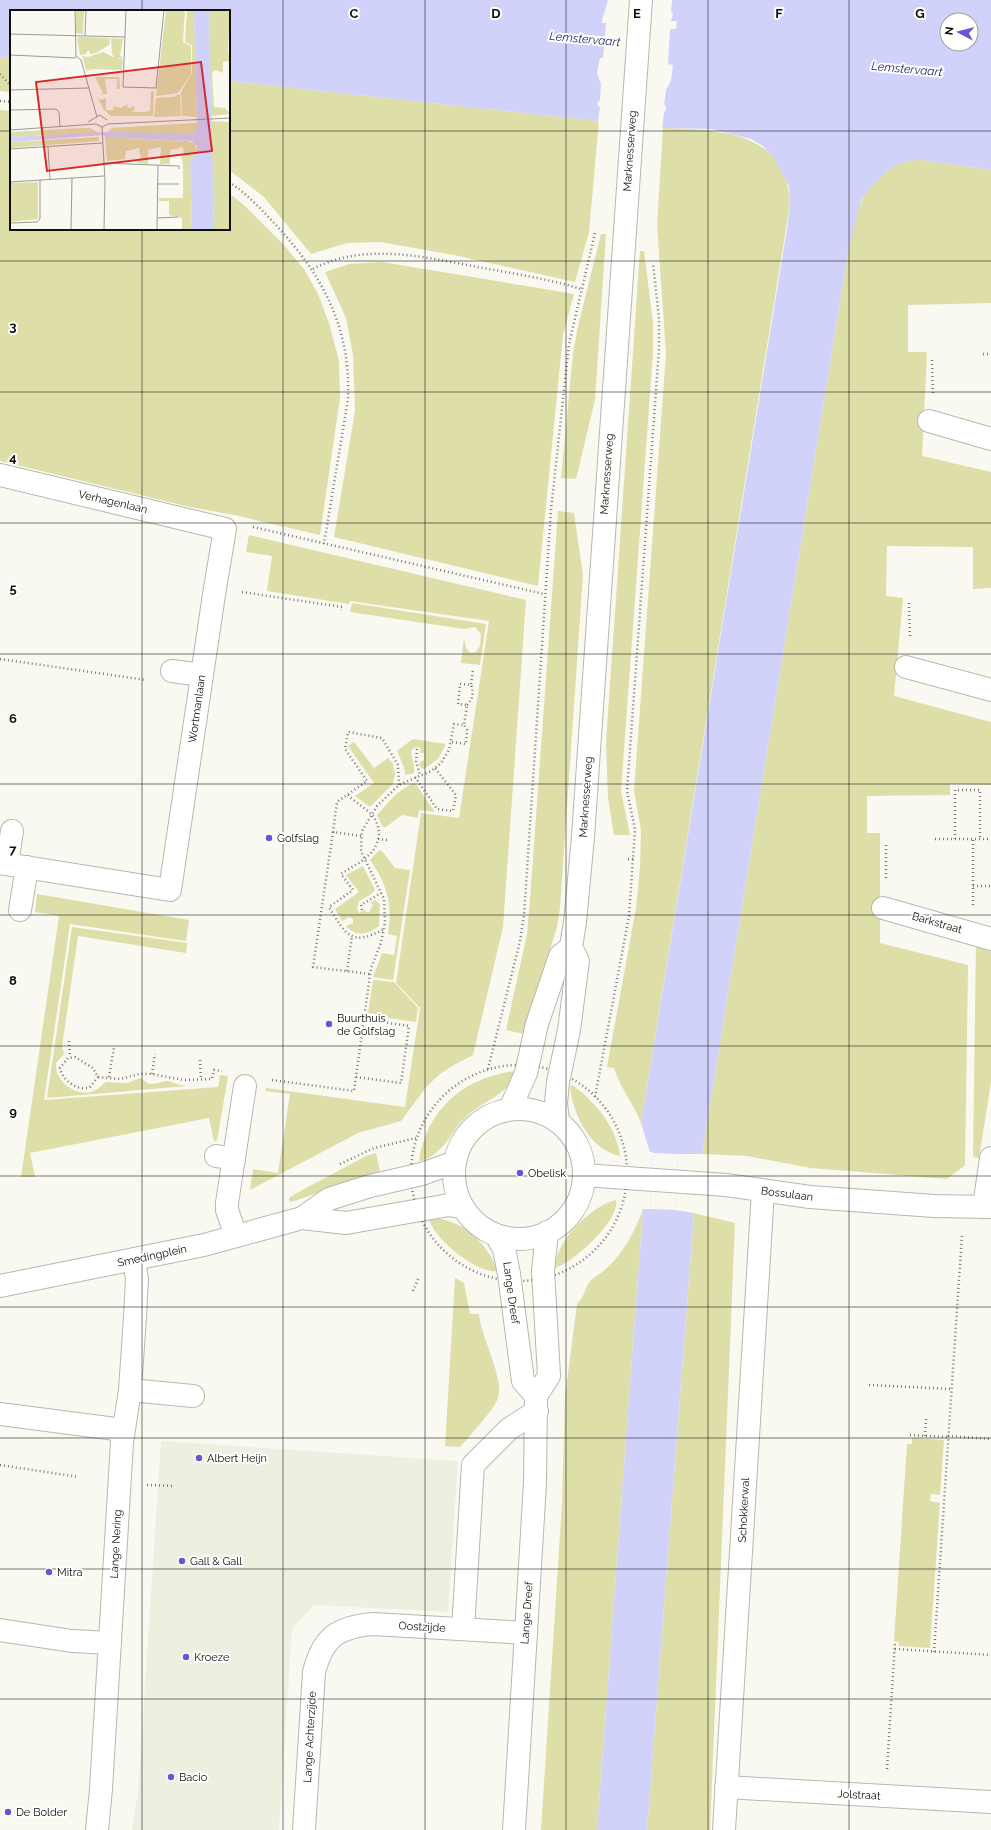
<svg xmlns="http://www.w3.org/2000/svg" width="991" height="1830" font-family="Raleway,sans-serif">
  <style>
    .built { fill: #eeefe0 }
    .green { fill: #dedea9 }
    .water { fill: #d1d2fa; fill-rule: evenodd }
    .pier { fill: #f9f9f2 }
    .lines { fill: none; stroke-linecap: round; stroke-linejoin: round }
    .minor-casing { stroke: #b8b8b1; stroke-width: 24 }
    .major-casing { stroke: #b8b8b1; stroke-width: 24 }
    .path { stroke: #797975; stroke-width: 2.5; stroke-dasharray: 1 3; stroke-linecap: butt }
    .minor { stroke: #fff; stroke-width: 22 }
    .major { stroke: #fff; stroke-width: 22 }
    .grid { fill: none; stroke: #0f0f0d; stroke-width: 1; stroke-opacity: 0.55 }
    .poi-dot { fill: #6657d1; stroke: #fffffe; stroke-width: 1.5 }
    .labels { text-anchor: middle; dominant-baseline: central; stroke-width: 4; stroke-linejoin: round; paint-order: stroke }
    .street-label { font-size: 11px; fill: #0f0f0d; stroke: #fffffe }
    .poi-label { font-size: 11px; fill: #0f0f0d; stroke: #fffffe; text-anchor: start }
    .water-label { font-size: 12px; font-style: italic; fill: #2e236c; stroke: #fffffe }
    .inset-road { fill: none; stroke: #9b9b96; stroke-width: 1 }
    .view { fill: #d62828; fill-opacity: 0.15; stroke: #d62828; stroke-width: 2 }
    .inset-edge { fill: none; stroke: #0f0f0d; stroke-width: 2 }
    .grid-label { font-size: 13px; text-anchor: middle; font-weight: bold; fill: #0f0f0d; stroke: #fffffe; stroke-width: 4; stroke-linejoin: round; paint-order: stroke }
  </style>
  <rect width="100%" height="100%" fill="#f9f9f2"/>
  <path class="built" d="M161 1441 458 1461 448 1612 314 1605 292 1628 279 1830H132L138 1792Z"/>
  <g class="green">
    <path d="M0 57 11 58V92L0 91Z"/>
    <path d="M229 81 599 121 589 232 575 282 454 255 380 242 347 243 311 254 264 197 229 170Z"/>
    <path d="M0 110 11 111V229H229V193L245 206 283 244 304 269 318 294 329 323 339 361 340 398 320 535 234 515 190 507 0 461Z"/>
    <path d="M663 128C719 130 787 130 790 204L641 1123C633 1102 621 1090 614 1068L607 1067 636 908 640 867 641 830 634 791 666 353 657 225Z"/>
    <path d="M921 160 991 170V303L908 305V352H927L922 456 991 472V588L973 589V547L887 546 886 596 903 598 894 696 991 722V785L950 784V795L867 796V833H880V943L968 965 965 1165 947 1179 811 1168 747 1156 702 1154 848 252C851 235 854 218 861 202 866 188 891 165 905 161 910 160 916 160 921 160Z"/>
    <path d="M601 234H606L595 400 576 479 561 478 573 353 578 326Z"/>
    <path d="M640 251H644L653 323V353L621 791 630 835H614L608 798 606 742Z"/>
    <path d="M382 262 574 294 563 335 538 586 334 537 355 411 353 355 346 318 325 272 349 264Z"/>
    <path d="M558 511 574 513 583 575 560 908 557 927 524 1034 506 1030 527 934 530 900Z"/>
    <path d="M249 535 526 600 503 927 473 1055 452 1066 440 1074 427 1086 401 1121 358 1133 250 1190 253 1169 278 1173 290 1094 265 1091 266 1088 405 1107 420 1008 396 983 421 813 459 818 489 621 350 601 349 604 267 591 272 556 246 552Z"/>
    <path d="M352 603 486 624 480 665 461 663 464 638 466 648 470 653 476 652 480 646 481 634 475 627 464 629 350 612Z"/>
    <path d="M413 739 446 744 438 759 424 769 421 768 419 764 421 760 422 762 424 759V753H421L420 747 413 748 411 752 414 766V773L405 775 404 767 397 751Z"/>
    <path d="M354 742 374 768 388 758 393 764 395 774 393 784 370 807 355 796 374 783 348 746Z"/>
    <path d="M415 783 435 812 419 810 418 818 402 815 386 827H383L377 815C388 803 399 788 415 783Z"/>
    <path d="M379 850 382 851 395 868 410 870 393 980 373 977 382 953 394 955 397 936 388 934C393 905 387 884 370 860Z"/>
    <path d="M363 866 375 890 370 895 359 901 357 908 359 913 365 910 366 912H369L373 905 370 903 375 900 380 904 379 926C368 934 357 938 346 926L353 923V919L349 917 342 921 335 909 359 892 346 875Z"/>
    <path d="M37 894 189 920 186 941 70 924 44 1100 218 1087 220 1075 228 1076 217 1141H214L209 1118 30 1153 35 1177H21L59 916 35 912Z"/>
    <path d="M72 927 187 943 186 953 78 936 62 1047 64 1054 56 1063C54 1079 73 1096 90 1092 96 1091 101 1086 106 1082L127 1083 141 1078C153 1090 159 1080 168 1081 174 1082 180 1086 187 1086L47 1098Z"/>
    <path d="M976 943 991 947V1082L979 1158 973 1157Z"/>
    <path d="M373 980 394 982 418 1008 416 1022 388 1018V1016L368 1013Z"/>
    <path d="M515 1071C510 1095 482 1101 467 1116 457 1124 452 1136 444 1145 438 1151 428 1161 419 1161 426 1110 464 1077 515 1071Z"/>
    <path d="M572 1085C595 1101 617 1128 620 1156 590 1150 573 1115 570 1087Z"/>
    <path d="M376 1153 380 1171 292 1202 289 1201V1198L295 1194 366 1156Z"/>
    <path d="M616 1200C621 1219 573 1263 555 1268 555 1241 591 1206 616 1200Z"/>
    <path d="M643 1209 597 1830H541L562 1503 565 1396 577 1304C586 1295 583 1291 589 1283 593 1277 601 1274 606 1269 624 1252 635 1232 643 1209Z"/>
    <path d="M694 1213 735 1223 710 1830H647Z"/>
    <path d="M429 1218C462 1218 486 1242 498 1271 478 1275 432 1238 429 1218Z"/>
    <path d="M455 1278 464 1283 470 1314H479C481 1338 505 1379 498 1398 496 1407 468 1438 460 1447L445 1446Z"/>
    <path d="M912 1438 944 1440 940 1495 931 1494 930 1501 940 1503 930 1648 899 1646V1642L894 1641 907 1444H912Z"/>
  </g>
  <path class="water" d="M0 0H991V170L921 160 905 161 887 171 873 185 861 200 848 252 702 1154H678L675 1210 694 1213 647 1830H597L643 1209H650L653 1152H650L641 1123 787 229 790 204 789 186 774 158 763 146 751 139 711 129 663 128 229 81V11H11V58L0 57ZM947 20H971V44H947Z"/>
  <g class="pier">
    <path d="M608 0H672L671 12 673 14 671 21H677L676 29H670L668 64 673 65 671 80 666 90 664 105 666 106V110L664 112 662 130 598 123 600 107 597 105 598 101H600L601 84 597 73 600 58H603L606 23H602L603 15H606L604 14Z"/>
    <path d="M653 1153 678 1154 675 1210 650 1209Z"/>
  </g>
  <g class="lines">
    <defs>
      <g id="minor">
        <path d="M929 421 991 439"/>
        <path d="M0 475 225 529 215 588 170 890 0 863"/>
        <path d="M906 667 991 690"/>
        <path d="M172 671 202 675"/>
        <path d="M7 864 12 831"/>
        <path d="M883 908 991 939"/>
        <path d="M20 910 27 867"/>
        <path d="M216 1156 234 1159"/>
        <path d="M584 1175 726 1185 810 1197 934 1206 991 1207"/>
        <path d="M984 1207 991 1158"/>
        <path d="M302 1218 329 1199 370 1186 422 1174 455 1162"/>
        <path d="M236 1236 227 1210V1203L245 1086"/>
        <path d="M0 1286 204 1245 302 1218 346 1223 449 1205 463 1207"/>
        <path d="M130 1390 193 1396"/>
        <path d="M0 1414 123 1430"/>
        <path d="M463 1629 473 1465 509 1429 537 1411"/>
        <path d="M0 1630 72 1641 110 1643"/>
        <path d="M726 1787 991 1802"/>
        <path d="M97 1830 101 1789 122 1442 130 1390 135 1317 137 1279 134 1260"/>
        <path d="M304 1830 314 1672C323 1637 338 1627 373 1624L526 1633"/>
        <path d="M724 1830 763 1191"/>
      </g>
      <g id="major">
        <circle cx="519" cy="1174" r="65"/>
        <path d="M510 1109 526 1073 537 1024 560 956 571 947"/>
        <path d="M558 1121 556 1103 558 1082 569 1030 578 961 571 947 575 922 583 837 641 0"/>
        <path d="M496 1235 504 1249 509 1274 523 1381 536 1396"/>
        <path d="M514 1830 535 1483 536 1396 549 1376 543 1271 547 1232"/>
      </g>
    </defs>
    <use href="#minor" class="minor-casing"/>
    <use href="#major" class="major-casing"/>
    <g class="path">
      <path d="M0 74 11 86"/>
      <path d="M0 101 11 102"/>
      <path d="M229 182C246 193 260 208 274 223 322 274 351 327 348 399L324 544"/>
      <path d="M313 269C366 241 428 258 483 268 516 274 549 279 581 289"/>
      <path d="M983 354H991"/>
      <path d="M932 360 933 394"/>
      <path d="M253 527 544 594"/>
      <path d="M242 592 342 607 341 610"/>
      <path d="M909 603 910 639"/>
      <path d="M0 659 146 680"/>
      <path d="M467 705C473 699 474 693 471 685"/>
      <path d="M452 742 466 744 467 730 464 725"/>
      <path d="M417 749 416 761 420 775"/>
      <path d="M415 777 437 809 453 811 456 795 435 768"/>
      <path d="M348 795C355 802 365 808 372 815 377 821 379 828 379 835 376 857 357 863 341 874L353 890 329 907C346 935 351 947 384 929"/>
      <path d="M333 832 313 967 370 974"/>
      <path d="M361 836 333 832 337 802 367 781 345 749 348 732 382 738 398 765 399 785"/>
      <path d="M378 839 387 840"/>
      <path d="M935 839H991"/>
      <path d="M955 839V790H980V839"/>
      <path d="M886 845V881"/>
      <path d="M628 859H634"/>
      <path d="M973 886H991"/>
      <path d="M973 905V839"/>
      <path d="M362 910 361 905 381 893"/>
      <path d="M347 971 352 936"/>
      <path d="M69 1041 70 1057"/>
      <path d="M200 1060 201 1079"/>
      <circle cx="519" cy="1173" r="108"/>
      <path d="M488 1069 520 941 524 915 551 510 569 344 595 233"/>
      <path d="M152 1074 155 1054"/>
      <path d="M98 1077 90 1087C78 1092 62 1080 60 1068L68 1058 75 1057 93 1068 98 1077 120 1079 139 1074H152L184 1080 212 1079 214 1070 222 1071"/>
      <path d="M109 1077 114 1047"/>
      <path d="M356 1077 401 1083 409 1026 363 1019"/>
      <path d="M272 1080 354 1091 371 968 381 943 385 923 384 899 361 851 362 831 377 806 399 785 431 771 441 763 449 750 454 724 464 725 467 705 458 704 460 684 471 685 473 670"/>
      <path d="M595 1097 629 916 635 829 627 791 659 349V319L653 263"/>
      <path d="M340 1164 374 1148 416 1138"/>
      <path d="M413 1291 419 1277"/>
      <path d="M869 1385 952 1389"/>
      <path d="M910 1435 948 1437"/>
      <path d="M925 1436 926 1419"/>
      <path d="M948 1436 991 1439"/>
      <path d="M0 1465 79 1477"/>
      <path d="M147 1485 173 1486"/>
      <path d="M895 1649 991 1655"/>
      <path d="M934 1652 962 1235"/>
      <path d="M887 1769 895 1642"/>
    </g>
    <use href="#minor" class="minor"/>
    <use href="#major" class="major"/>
  </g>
  <path class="grid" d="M142 0V11M283 0V1830M425 0V1830M566 0V1830M708 0V1830M849 0V1830M0 131H11M229 131H991M142 229V1830M0 261H991M0 392H991M0 523H991M0 654H991M0 784H991M0 915H991M0 1046H991M0 1176H991M0 1307H991M0 1438H991M0 1569H991M0 1699H991"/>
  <g class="poi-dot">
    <circle cx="269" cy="838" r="4"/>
    <circle cx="329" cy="1024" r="4"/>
    <circle cx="520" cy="1173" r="4"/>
    <circle cx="199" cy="1458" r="4"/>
    <circle cx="182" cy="1561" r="4"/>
    <circle cx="49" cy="1572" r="4"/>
    <circle cx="186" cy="1657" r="4"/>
    <circle cx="171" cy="1777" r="4"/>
    <circle cx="8" cy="1812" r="4"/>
  </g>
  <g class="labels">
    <g class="street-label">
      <text transform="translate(630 151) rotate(-86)">Marknesserweg</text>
      <text transform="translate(607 474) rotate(-86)">Marknesserweg</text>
      <text transform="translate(113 502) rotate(13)">Verhagenlaan</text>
      <text transform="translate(197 709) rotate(-82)">Wortmanlaan</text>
      <text transform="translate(586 797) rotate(-86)">Marknesserweg</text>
      <text transform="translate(937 923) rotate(16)">Barkstraat</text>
      <text transform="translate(787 1194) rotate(7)">Bossulaan</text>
      <text transform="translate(152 1256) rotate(-12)">Smedingplein</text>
      <text transform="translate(511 1293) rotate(82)">Lange Dreef</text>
      <text transform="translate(744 1510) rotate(-87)">Schokkerwal</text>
      <text transform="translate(116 1544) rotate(-87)">Lange Nering</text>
      <text transform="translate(527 1613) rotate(-86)">Lange Dreef</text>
      <text transform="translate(422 1627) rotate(3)">Oostzijde</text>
      <text transform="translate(310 1737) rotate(-87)">Lange Achterzijde</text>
      <text transform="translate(859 1795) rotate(3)">Jolstraat</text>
    </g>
    <g class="poi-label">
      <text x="277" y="838">Golfslag</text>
      <text x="337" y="1018">Buurthuis<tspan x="337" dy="13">de Golfslag</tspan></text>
      <text x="528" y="1173">Obelisk</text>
      <text x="207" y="1458">Albert Heijn</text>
      <text x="190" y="1561">Gall &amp; Gall</text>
      <text x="57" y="1572">Mitra</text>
      <text x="194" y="1657">Kroeze</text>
      <text x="179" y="1777">Bacio</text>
      <text x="16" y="1812">De Bolder</text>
    </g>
    <g class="water-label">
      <text transform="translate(585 39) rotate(5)">Lemstervaart</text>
      <text transform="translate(907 69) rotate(5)">Lemstervaart</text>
    </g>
  </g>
  <g transform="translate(10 10)">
    <rect width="220" height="220" fill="#f9f9f2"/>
    <path d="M66 0H74L73 24 66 23ZM156 0H175L173 32 181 36V64L168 83 146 86ZM177 0H184L187 107 172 106 171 82 182 63V35L175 32ZM220 0 218 40 220 51 213 52V63L205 60 202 63 204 97 215 98 220 104 201 106 199 1ZM69 27 100 28 99 35 86 43 81 44 78 40 76 44 70 45 67 30ZM101 28 113 29 110 45 113 48H105L102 44ZM93 42 105 48 113 49 112 60 81 59 80 61 78 59 77 62 72 46 78 47ZM109 65 110 79H107V69H95L97 84H91L93 83 85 67H109ZM144 80 143 106H101L94 100 87 87 90 90 96 88V100H103L104 96 111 98 118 94 117 98H122V95L125 98 122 102H136L140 101 141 82ZM170 84 171 106 144 107 146 88 163 87ZM201 111 220 112V220H204ZM184 113H187V121L181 125 97 122 102 118ZM72 118H80L89 123 0 127V122ZM89 127V131L0 138V132ZM95 127 177 131 185 133 187 142 180 152 182 220H172V208L159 205V191H149V188H173V155L171 145 174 144 173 137 160 140V154H150L151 137 138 140V154L127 153V151L131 150 129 138 116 141 115 149 97 151ZM28 172V209L0 212V173Z" fill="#dedea9"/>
    <path d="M184 0H199L204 220H182L180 152 187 142V136L182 131 95 127 94 125 0 132V127L97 122 184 124 187 117Z" fill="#d1d2fa"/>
    <path class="inset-road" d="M65 0 66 47M116 0 113 77 146 78 154 0M0 24 115 27M75 26 76 0M0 45 66 48M66 46 71 50 87 107M0 80 79 78M0 100 46 99 49 102 50 117M78 112 90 105 97 110M86 114 92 117 98 114 220 108M92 117 95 171 94 220M0 120 86 114M38 137 40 169M0 139 92 133M93 153 169 156V159M0 172 94 166M147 174H169M147 208 168 207M0 213 27 212 30 209V170M61 220 62 168M147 220 148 156"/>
    <path class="view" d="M191 52 202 141 37 161 26 72Z"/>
    <rect width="220" height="220" class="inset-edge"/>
  </g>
  <g class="grid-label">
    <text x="354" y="18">C</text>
    <text x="496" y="18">D</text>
    <text x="637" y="18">E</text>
    <text x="779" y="18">F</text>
    <text x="920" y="18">G</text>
    <text x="13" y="331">3</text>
    <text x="13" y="462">4</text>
    <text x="13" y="593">5</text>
    <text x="13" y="723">6</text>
    <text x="13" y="854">7</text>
    <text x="13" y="985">8</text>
    <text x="13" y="1116">9</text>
  </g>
  <g transform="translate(959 32) rotate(277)"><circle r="19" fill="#fffffe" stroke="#9f9f9e"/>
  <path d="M0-3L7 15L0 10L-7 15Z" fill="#6657d1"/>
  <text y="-6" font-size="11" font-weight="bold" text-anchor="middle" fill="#0f0f0d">N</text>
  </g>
</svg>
